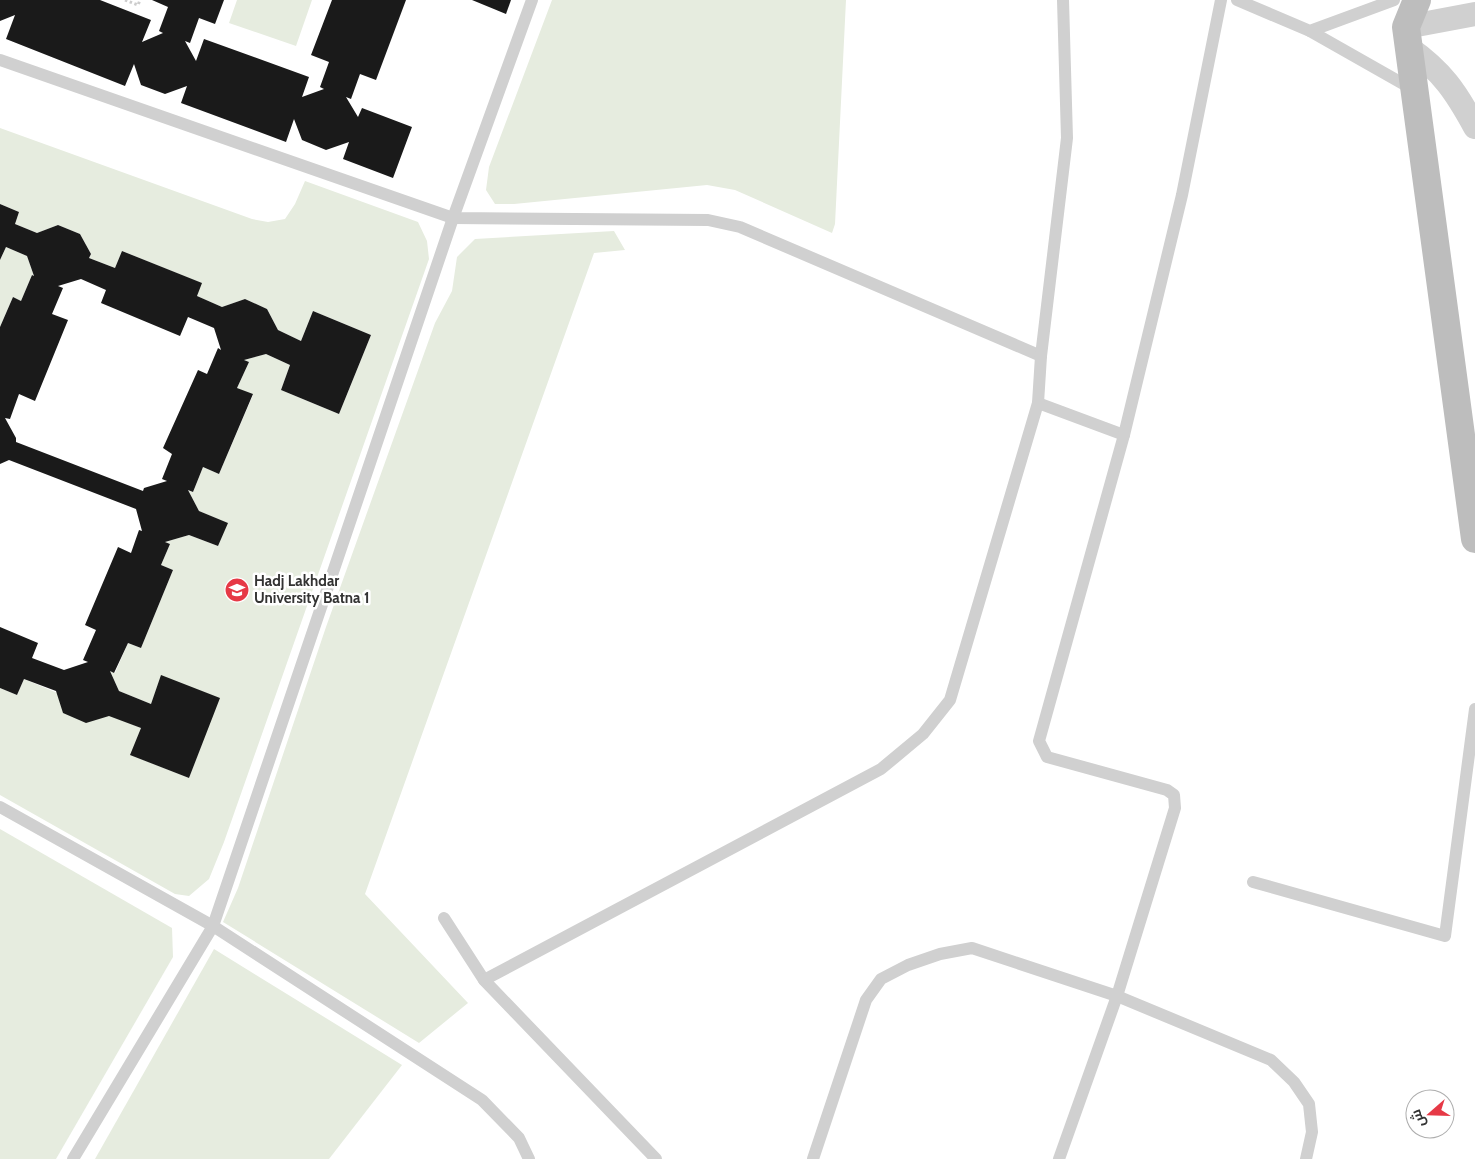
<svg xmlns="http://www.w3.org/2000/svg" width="1475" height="1159" font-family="Cabin,Cairo,sans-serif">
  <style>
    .green { fill: #e6ecdf }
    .building { fill: #1a1a1a; fill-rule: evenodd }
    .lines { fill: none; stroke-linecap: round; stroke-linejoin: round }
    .path { stroke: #cdcdcd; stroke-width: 3; stroke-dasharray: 2.5 2.5; stroke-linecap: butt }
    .lane { stroke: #d0d0d0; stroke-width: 12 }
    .street { stroke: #d0d0d0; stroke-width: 24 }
    .secondary { stroke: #bdbdbd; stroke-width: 28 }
    .labels { text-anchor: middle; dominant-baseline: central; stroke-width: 5; stroke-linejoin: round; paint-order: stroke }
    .poi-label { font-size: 15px; font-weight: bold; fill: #333; stroke: #fff; text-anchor: start }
  </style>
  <rect width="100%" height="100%" fill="#fff"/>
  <g class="green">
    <path d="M237 0H312L296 46 229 23Z"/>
    <path d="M552 0H846L835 224 832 233 735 190 707 185 514 204H495L486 190 489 167Z"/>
    <path d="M0 128 252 219 268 222 285 219 295 204 305 181 418 222 427 241 429 259 224 842 209 879 189 896 175 894 0 795V688L17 695 24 679 141 728 131 755 189 778 219 698 161 676 151 704 119 691 110 671 115 673 128 643 141 648 173 570 161 565 170 544 165 542 189 535 218 546 227 523 199 511 188 490 193 492 203 467 219 474 253 395 237 388 249 362 244 360 266 354 290 365 281 390 339 414 371 335 313 311 301 341 278 330 267 309 245 299 222 307 197 296 201 283 122 251 115 268 89 258 91 254 80 234 58 225 37 233 15 224 19 212 0 204Z"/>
    <path d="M614 231 625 250 594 253 365 894 468 1003 419 1043 223 922 238 888 326 627 435 323 452 291 457 257 475 239Z"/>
    <path d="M6 247 27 256 34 276 32 275 21 301 13 297 0 327V260Z"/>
    <path d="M0 829 172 928 173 957 56 1159H0Z"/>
    <path d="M214 949 402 1065 329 1159H95Z"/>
  </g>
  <g class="building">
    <path d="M0 0H100L151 20 142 42 163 33 159 31 168 7 152 0H224L215 24 199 18 190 43 185 41 196 61 204 39 309 77 302 97 324 89 320 87 329 62 311 55 332 0H406L376 80 360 74 351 99 346 97 358 117 362 108 412 127 393 178 343 159 349 142 326 150 302 140 294 119 286 142 181 103 187 86 165 94 141 85 134 64 125 86 6 39 15 15 0 21Z"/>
    <path d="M472 0H511L506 14Z"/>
    <path d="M0 204 19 212 15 224 37 233 58 225 80 234 91 254 89 258 115 268 122 251 202 283 197 296 222 307 245 299 267 309 278 330 301 341 313 311 371 335 339 414 281 390 290 365 266 354 244 360 249 362 237 388 253 394 219 474 203 467 193 492 188 490 199 511 228 523 218 546 189 535 165 542 170 544 161 565 173 570 141 648 128 643 114 673 110 671 119 691 151 704 161 675 220 698 189 778 130 755 141 728 109 716 86 723 63 713 56 691 24 679 17 695 0 688V627L38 643 32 658 64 670 88 662 83 660 96 630 85 625 118 547 131 553 139 530 142 531 136 509 9 460 0 464V327L13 297 21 301 32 275 34 276 27 256 6 247 0 260ZM81 279 106 290 101 303 180 336 188 317 214 328 221 350 218 348 207 374 198 370 163 448 172 454 162 479 167 481 144 488 143 491 16 442V438L5 418 10 419 19 394 35 401 68 320 52 314 63 288 58 286Z"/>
  </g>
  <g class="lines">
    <path class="path" d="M125 0 138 5 140 0"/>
    <g class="lane">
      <path d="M1237 0 1310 31 1394 0"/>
      <path d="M1310 31 1414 90"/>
      <path d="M0 60 453 218 708 220 740 227 1041 356"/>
      <path d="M1038 403 1124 435"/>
      <path d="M0 807 213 926 482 1100 519 1138 529 1159"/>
      <path d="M1253 882 1445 936 1475 709"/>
      <path d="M444 918 484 980 656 1159"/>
      <path d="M484 980 881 769 923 734 950 700 1038 403 1041 356 1067 138 1063 0"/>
      <path d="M73 1159 213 926 453 218 532 0"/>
      <path d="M813 1159 866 1000 881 979 908 965 940 954 972 948 1117 996 1271 1060 1294 1082 1309 1104 1312 1132 1306 1159"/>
      <path d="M1059 1159 1117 996 1175 808 1174 795 1167 790 1047 757 1039 741 1124 435 1182 195 1221 0"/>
    </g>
    <g class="street">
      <path d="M1406 27 1475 14"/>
      <path d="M1409 48C1442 71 1456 92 1475 127"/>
    </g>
    <path class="secondary" d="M1417 0 1406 27 1475 539"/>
  </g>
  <defs>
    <symbol id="university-disc" viewBox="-11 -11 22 22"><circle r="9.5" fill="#e63946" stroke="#fff"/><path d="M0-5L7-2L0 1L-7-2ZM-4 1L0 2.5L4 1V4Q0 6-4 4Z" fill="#fff"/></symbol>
  </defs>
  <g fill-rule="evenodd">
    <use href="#university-disc" x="223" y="576" width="28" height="28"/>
  </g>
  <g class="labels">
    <g class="poi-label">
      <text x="254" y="581">Hadj Lakhdar<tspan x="254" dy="17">University Batna 1</tspan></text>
    </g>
  </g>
  <g transform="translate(1430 1114) rotate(250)"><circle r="24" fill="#ffffff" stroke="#adadad"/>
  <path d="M0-4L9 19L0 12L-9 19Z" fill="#e63946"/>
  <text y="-8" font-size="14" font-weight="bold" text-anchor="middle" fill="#333333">ش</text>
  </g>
</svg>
